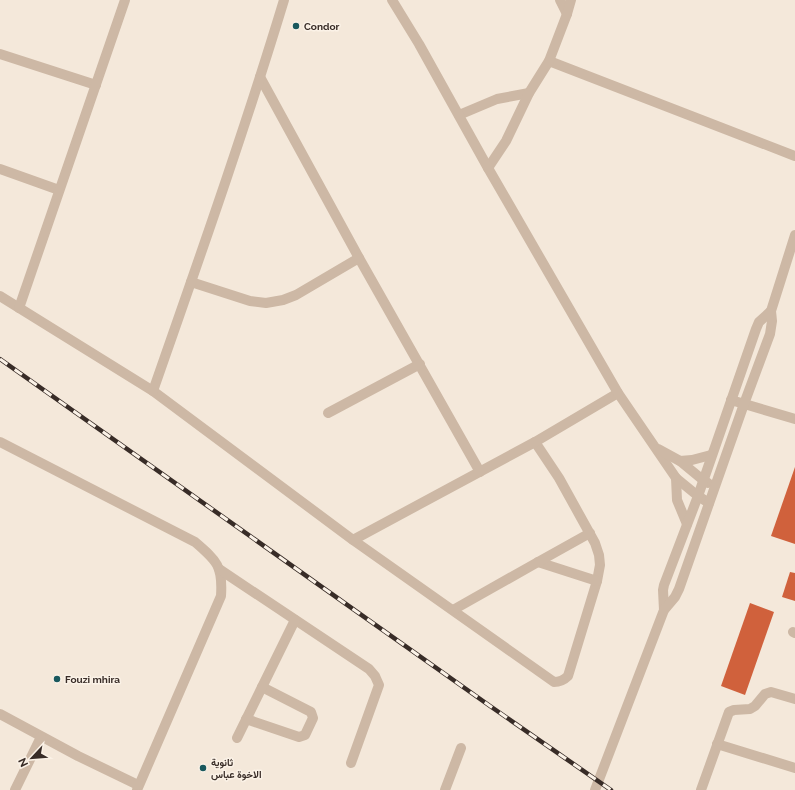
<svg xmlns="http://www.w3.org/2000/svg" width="795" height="790" font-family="Raleway,Vazirmatn,sans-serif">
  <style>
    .building { fill: #d0613c }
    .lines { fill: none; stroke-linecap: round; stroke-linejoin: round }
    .minor { stroke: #cdb8a5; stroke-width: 10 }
    .tertiary { stroke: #cdb8a5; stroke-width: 10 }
    .rail-casing { stroke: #382c27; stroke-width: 4.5 }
    .rail { stroke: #fbf2e7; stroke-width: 3; stroke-dasharray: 9; stroke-linecap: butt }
    .poi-dot { fill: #19585d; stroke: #fbf2e7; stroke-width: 1.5 }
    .labels { text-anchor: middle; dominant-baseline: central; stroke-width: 3; stroke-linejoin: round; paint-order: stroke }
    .poi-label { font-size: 10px; font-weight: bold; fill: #382c27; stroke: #fbf2e7; text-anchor: start }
  </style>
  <rect width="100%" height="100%" fill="#f4e8da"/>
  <g class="building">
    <path d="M795 467V544L771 536Z"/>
    <path d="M790 572 795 573V601L782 597Z"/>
    <path d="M750 603 774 612 745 695 721 686Z"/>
  </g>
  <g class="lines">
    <g class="minor">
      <path d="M560 0 567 14"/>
      <path d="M0 54 96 85"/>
      <path d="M549 61 795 156"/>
      <path d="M260 77 359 258 480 472"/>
      <path d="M459 115 497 99 529 93"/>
      <path d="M488 168 506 141 529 93 549 61 567 14 571 0"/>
      <path d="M0 169 59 190"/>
      <path d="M191 282 250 301 266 303 283 300 296 295 359 258"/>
      <path d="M0 296 153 391 353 540 554 682C560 682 564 680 568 676L597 581 600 565 599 555 595 543 559 478 535 442"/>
      <path d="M19 308 125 0"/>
      <path d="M153 391C198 262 244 132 284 0"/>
      <path d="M731 400 795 419"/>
      <path d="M328 413 420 364"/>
      <path d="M0 442 195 542C217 561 223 566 221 596L137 790"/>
      <path d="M353 540 535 442 618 393"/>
      <path d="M538 562 597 581"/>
      <path d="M219 569 369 669 375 676 379 685 351 763"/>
      <path d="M453 610 538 562 590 533"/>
      <path d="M793 632 795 633"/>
      <path d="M0 714 78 756 138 785"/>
      <path d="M246 719 299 737 305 735 313 718 311 712 262 687"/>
      <path d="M237 738 295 620"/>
      <path d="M717 744 795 768"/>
      <path d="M15 790 41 737"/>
      <path d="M445 790 461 748"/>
      <path d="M701 790 729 712 734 710 750 709 755 706 765 694 771 692 795 699"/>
    </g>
    <g class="tertiary">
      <path d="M392 0 419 44 488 168 618 393 676 478 698 496 709 503"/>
      <path d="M658 449 680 461 703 480 708 483"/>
      <path d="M680 461 692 460 711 455"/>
      <path d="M676 478 677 500 687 524"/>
      <path d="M664 610 663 590 664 585 698 496 756 329 759 322 771 311"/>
      <path d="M595 790 664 610 675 597 679 589 744 404 770 334 772 321 771 311 795 235"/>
    </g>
    <defs>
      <path id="rail" d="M0 359 490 706 611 790"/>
    </defs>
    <use href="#rail" class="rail-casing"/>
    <use href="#rail" class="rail"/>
  </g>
  <g class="poi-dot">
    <circle cx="296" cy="26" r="4"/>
    <circle cx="57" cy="679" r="4"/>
    <circle cx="203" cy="768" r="4"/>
  </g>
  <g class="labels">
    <g class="poi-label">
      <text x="304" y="26">Condor</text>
      <text x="65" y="679">Fouzi mhira</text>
      <text x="211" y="762">ثانوية<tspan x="211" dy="12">الاخوة عباس</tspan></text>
    </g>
  </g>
  <g transform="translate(32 758) rotate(244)" stroke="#fbf2e7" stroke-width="3" paint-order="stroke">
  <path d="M0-3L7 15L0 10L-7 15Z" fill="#382c27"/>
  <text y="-6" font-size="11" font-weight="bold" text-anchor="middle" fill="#382c27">N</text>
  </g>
</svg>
